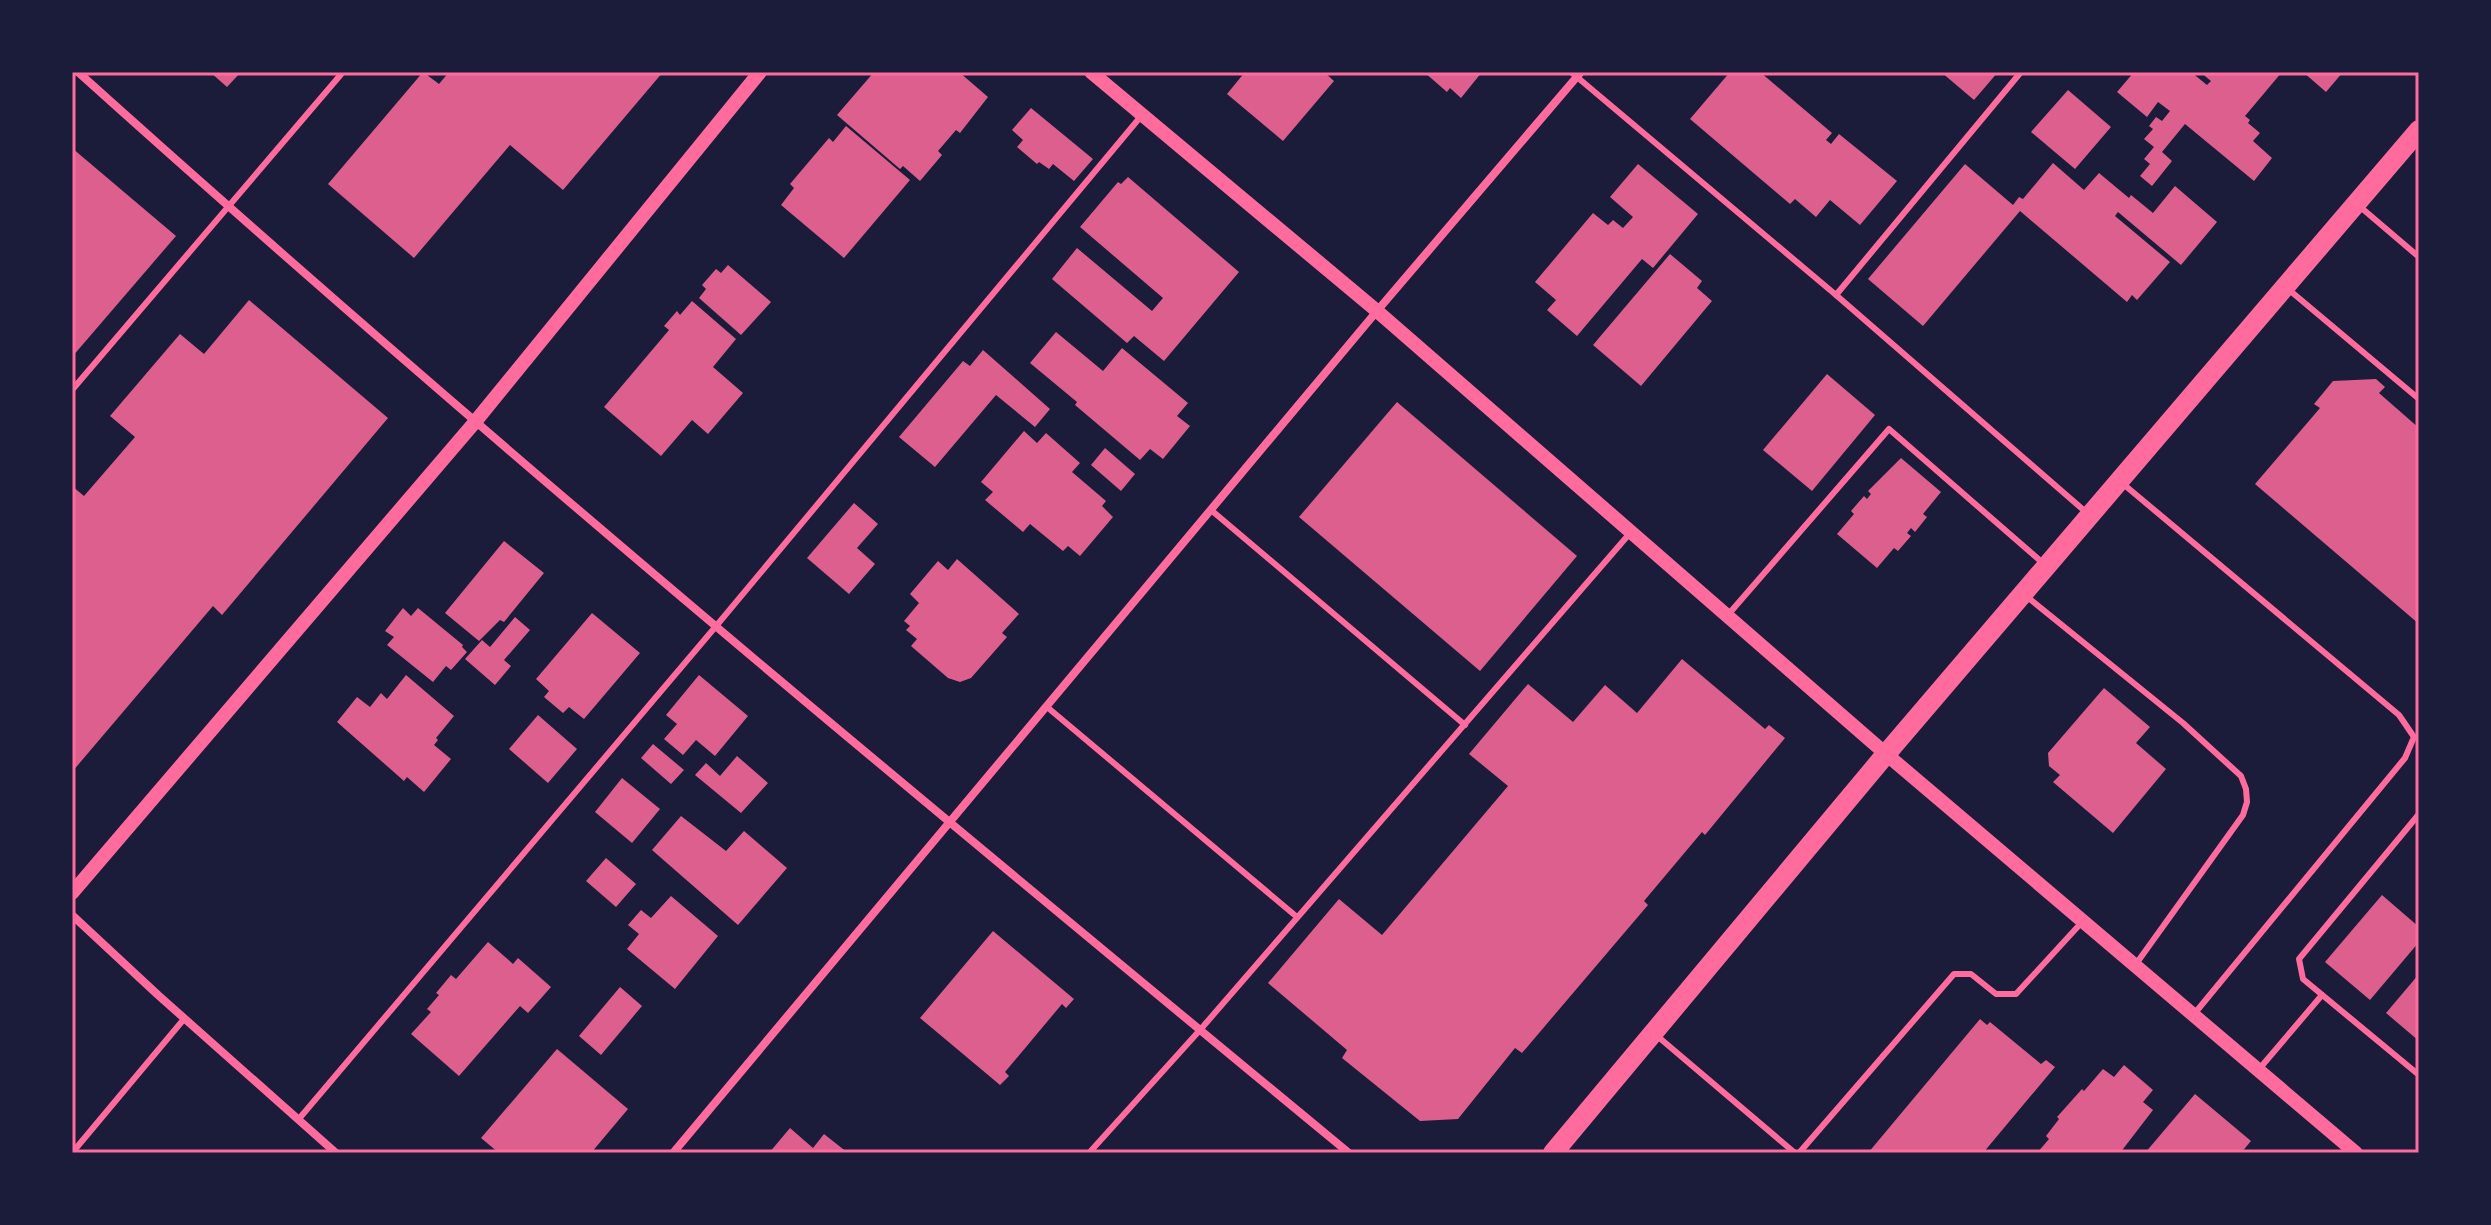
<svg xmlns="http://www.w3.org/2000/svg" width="2491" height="1225" font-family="Mulish,sans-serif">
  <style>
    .building { fill: #dd5f8e }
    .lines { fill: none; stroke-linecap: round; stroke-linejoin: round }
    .service { stroke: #ff6b9d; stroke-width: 6 }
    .minor { stroke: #ff6b9d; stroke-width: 8 }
    .tertiary { stroke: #ff6b9d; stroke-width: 14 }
    .primary { stroke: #ff6b9d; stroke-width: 20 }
    .neatline { fill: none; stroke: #ff6b9d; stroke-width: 3 }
  </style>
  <rect width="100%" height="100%" fill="#1b1b3a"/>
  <g class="building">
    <path d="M210 72H241L227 87Z"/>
    <path d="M423 72 439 84 449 72H663L563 190 510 145 414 258 328 184Z"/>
    <path d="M874 72H959L988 97 960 133 956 130 938 151 942 155 920 181 903 166 900 169 837 115Z"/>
    <path d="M1245 72H1324L1334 81 1283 141 1227 94Z"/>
    <path d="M1424 72H1482L1461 98 1450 88 1447 92Z"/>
    <path d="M1730 72H1760L1832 133 1826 140 1831 144 1839 134 1897 181 1860 225 1830 200 1816 217 1795 199 1790 204 1690 119Z"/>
    <path d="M1941 72H1998L1974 100Z"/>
    <path d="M2134 72H2191L2207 85 2211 81 2200 72H2282L2245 116 2250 120 2248 123 2260 133 2253 141 2272 158 2254 181 2185 124 2162 152 2172 161 2152 186 2140 176 2150 164 2144 159 2154 147 2144 139 2153 129 2149 126 2156 117 2162 121 2170 111 2158 102 2147 117 2117 92Z"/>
    <path d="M2303 72H2343L2326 92Z"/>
    <path d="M2068 90 2111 127 2075 169 2031 132Z"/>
    <path d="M1031 108 1093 159 1074 181 1053 164 1049 169 1039 162 1037 164 1017 147 1023 140 1012 130Z"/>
    <path d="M846 126 910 180 844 258 781 205 794 188 790 184 829 138 833 142Z"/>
    <path d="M72 148 176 236 72 357Z"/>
    <path d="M2053 163 2084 190 2099 173 2129 198 2131 195 2153 213 2175 186 2217 222 2181 265 2118 212 2115 216 2170 262 2137 300 2132 295 2127 302 2020 211 1923 326 1868 279 1965 164 2013 205 2019 197 2023 199Z"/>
    <path d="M1638 164 1698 214 1653 268 1642 259 1577 336 1547 310 1556 300 1535 282 1593 213 1608 225 1613 220 1623 228 1633 217 1610 197Z"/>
    <path d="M1128 177 1239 272 1164 361 1134 336 1127 343 1052 279 1077 248 1152 311 1163 298 1080 227 1118 182 1121 184Z"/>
    <path d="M1670 254 1702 281 1697 288 1712 301 1641 386 1593 345Z"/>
    <path d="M728 265 771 302 741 335 699 298 706 289 702 285 716 269 721 273Z"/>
    <path d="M249 300 388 418 222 615 213 606 72 772V486L84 496 135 437 110 416 180 334 204 354Z"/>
    <path d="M692 301 736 339 713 367 743 393 708 434 692 420 661 456 604 407 669 330 664 326 677 311 680 315Z"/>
    <path d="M1056 332 1103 371 1122 348 1188 403 1177 416 1190 426 1163 459 1150 449 1140 460 1075 405 1077 402 1030 363Z"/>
    <path d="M983 350 1050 409 1035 427 996 395 935 467 899 437 963 361 970 366Z"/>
    <path d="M1827 374 1875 415 1812 491 1763 450Z"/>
    <path d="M2376 379 2385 387 2379 393 2419 428V624L2255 484 2320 408 2314 404 2333 381Z"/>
    <path d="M1397 402 1577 556 1480 671 1299 517Z"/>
    <path d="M1024 431 1037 443 1046 433 1080 463 1072 472 1106 501 1102 506 1113 517 1080 556 1068 546 1063 551 1030 524 1023 532 985 500 993 492 981 482Z"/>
    <path d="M1105 448 1135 474 1121 491 1091 465Z"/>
    <path d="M1901 458 1941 492 1923 514 1927 517 1915 532 1911 528 1907 533 1911 536 1898 551 1894 548 1877 568 1837 534 1854 514 1851 511 1864 496 1867 499 1871 494 1868 491Z"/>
    <path d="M854 503 878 524 857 548 875 564 849 594 807 558Z"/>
    <path d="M504 541 544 573 504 622 500 620 479 641 445 613Z"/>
    <path d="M957 559 1019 614 1002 633 1007 637 971 678 960 682 948 678 911 646 917 639 906 630 910 626 904 621 919 603 910 594 938 561 948 570Z"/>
    <path d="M403 608 411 616 418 608 463 645 462 647 467 652 451 670 446 666 433 682 387 645 394 637 385 631Z"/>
    <path d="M592 613 640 653 584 719 569 707 563 713 544 697 549 691 536 679Z"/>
    <path d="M515 617 530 630 504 660 511 666 495 685 465 659 482 640 490 647Z"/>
    <path d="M1682 659 1765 729 1769 725 1785 738 1705 835 1702 832 1644 901 1648 905 1522 1053 1515 1048 1458 1119 1420 1121 1342 1058 1347 1050 1268 983 1339 899 1382 935 1508 786 1469 754 1528 684 1573 722 1605 685 1637 713Z"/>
    <path d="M406 675 454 716 436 738 438 740 434 745 451 759 424 792 407 777 404 781 337 722 357 697 370 707 381 693 387 699Z"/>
    <path d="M699 675 748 716 715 756 696 740 683 755 664 739 677 724 666 715Z"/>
    <path d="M2104 688 2150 727 2136 743 2166 769 2113 833 2053 782 2060 775 2049 766 2048 753Z"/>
    <path d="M538 715 577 749 548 783 509 749Z"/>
    <path d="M653 744 684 770 671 784 641 758Z"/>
    <path d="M737 756 768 783 741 813 695 775 706 763 720 776Z"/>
    <path d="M622 778 660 809 632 843 595 812Z"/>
    <path d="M681 816 726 851 744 831 787 868 738 925 652 850Z"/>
    <path d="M606 858 636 884 616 907 586 881Z"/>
    <path d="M2382 895 2419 927V942L2370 1000 2325 962Z"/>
    <path d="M671 896 718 936 675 989 627 949 639 934 628 925 641 910 651 918Z"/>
    <path d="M993 931 1074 999 1066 1008 1062 1004 1005 1072 1009 1076 1000 1085 920 1018Z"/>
    <path d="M488 942 513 964 518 958 551 987 528 1013 520 1006 459 1076 411 1034 431 1012 427 1009 439 995 436 993 451 975 456 979Z"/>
    <path d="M2419 974V1041L2386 1013Z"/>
    <path d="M620 987 642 1006 601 1055 579 1036Z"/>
    <path d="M1980 1019 1987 1025 1990 1022 2041 1064 2046 1060 2055 1067 1983 1153H1868Z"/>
    <path d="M557 1049 628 1109 591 1153H499L481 1138Z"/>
    <path d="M2124 1065 2153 1090 2143 1102 2153 1110 2120 1153H2037L2049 1139 2046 1136 2059 1119 2057 1117 2082 1089 2084 1091 2103 1069 2114 1077Z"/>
    <path d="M2195 1094 2251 1141 2241 1153H2145Z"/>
    <path d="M790 1128 813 1148 824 1134 848 1153H769Z"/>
  </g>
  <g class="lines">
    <g class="service">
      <path d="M1571 72 1836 295 2021 72"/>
      <path d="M2358 205 2419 257"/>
      <path d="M2288 289 2419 399"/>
      <path d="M1836 295 2087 513"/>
      <path d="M72 390 343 72"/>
      <path d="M2122 483 2399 715 2414 737 2405 758 2195 1013"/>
      <path d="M1211 510 1465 725"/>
      <path d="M2026 596 2183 723 2241 776 2246 789 2247 802 2243 815 2136 964"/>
      <path d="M1727 616 1889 429 2044 564"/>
      <path d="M1047 707 1297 917"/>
      <path d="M2419 814 2299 959 2303 979 2419 1075"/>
      <path d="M1656 1035 1795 1153"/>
      <path d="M2260 1068 2322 995"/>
      <path d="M298 1120 717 625 1142 115"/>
      <path d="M72 1153 184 1019"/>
      <path d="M1089 1153 1200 1030 1631 532"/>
      <path d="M1799 1153 1954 974H1971L1996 994H2016L2083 921"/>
    </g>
    <g class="minor">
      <path d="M78 72C491 444 920 799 1349 1153"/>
      <path d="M72 915 158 995 336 1153"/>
      <path d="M673 1153 1377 311 1581 72"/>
    </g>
    <g class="tertiary">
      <path d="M1091 72 1377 311 1886 754 2356 1153"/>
      <path d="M72 893 475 422 760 72"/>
    </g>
    <path class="primary" d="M1553 1153 1886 754 2419 130"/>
  </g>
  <rect width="2491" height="1225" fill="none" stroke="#1b1b3a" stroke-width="148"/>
  <rect x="74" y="74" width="2343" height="1077" class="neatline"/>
</svg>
